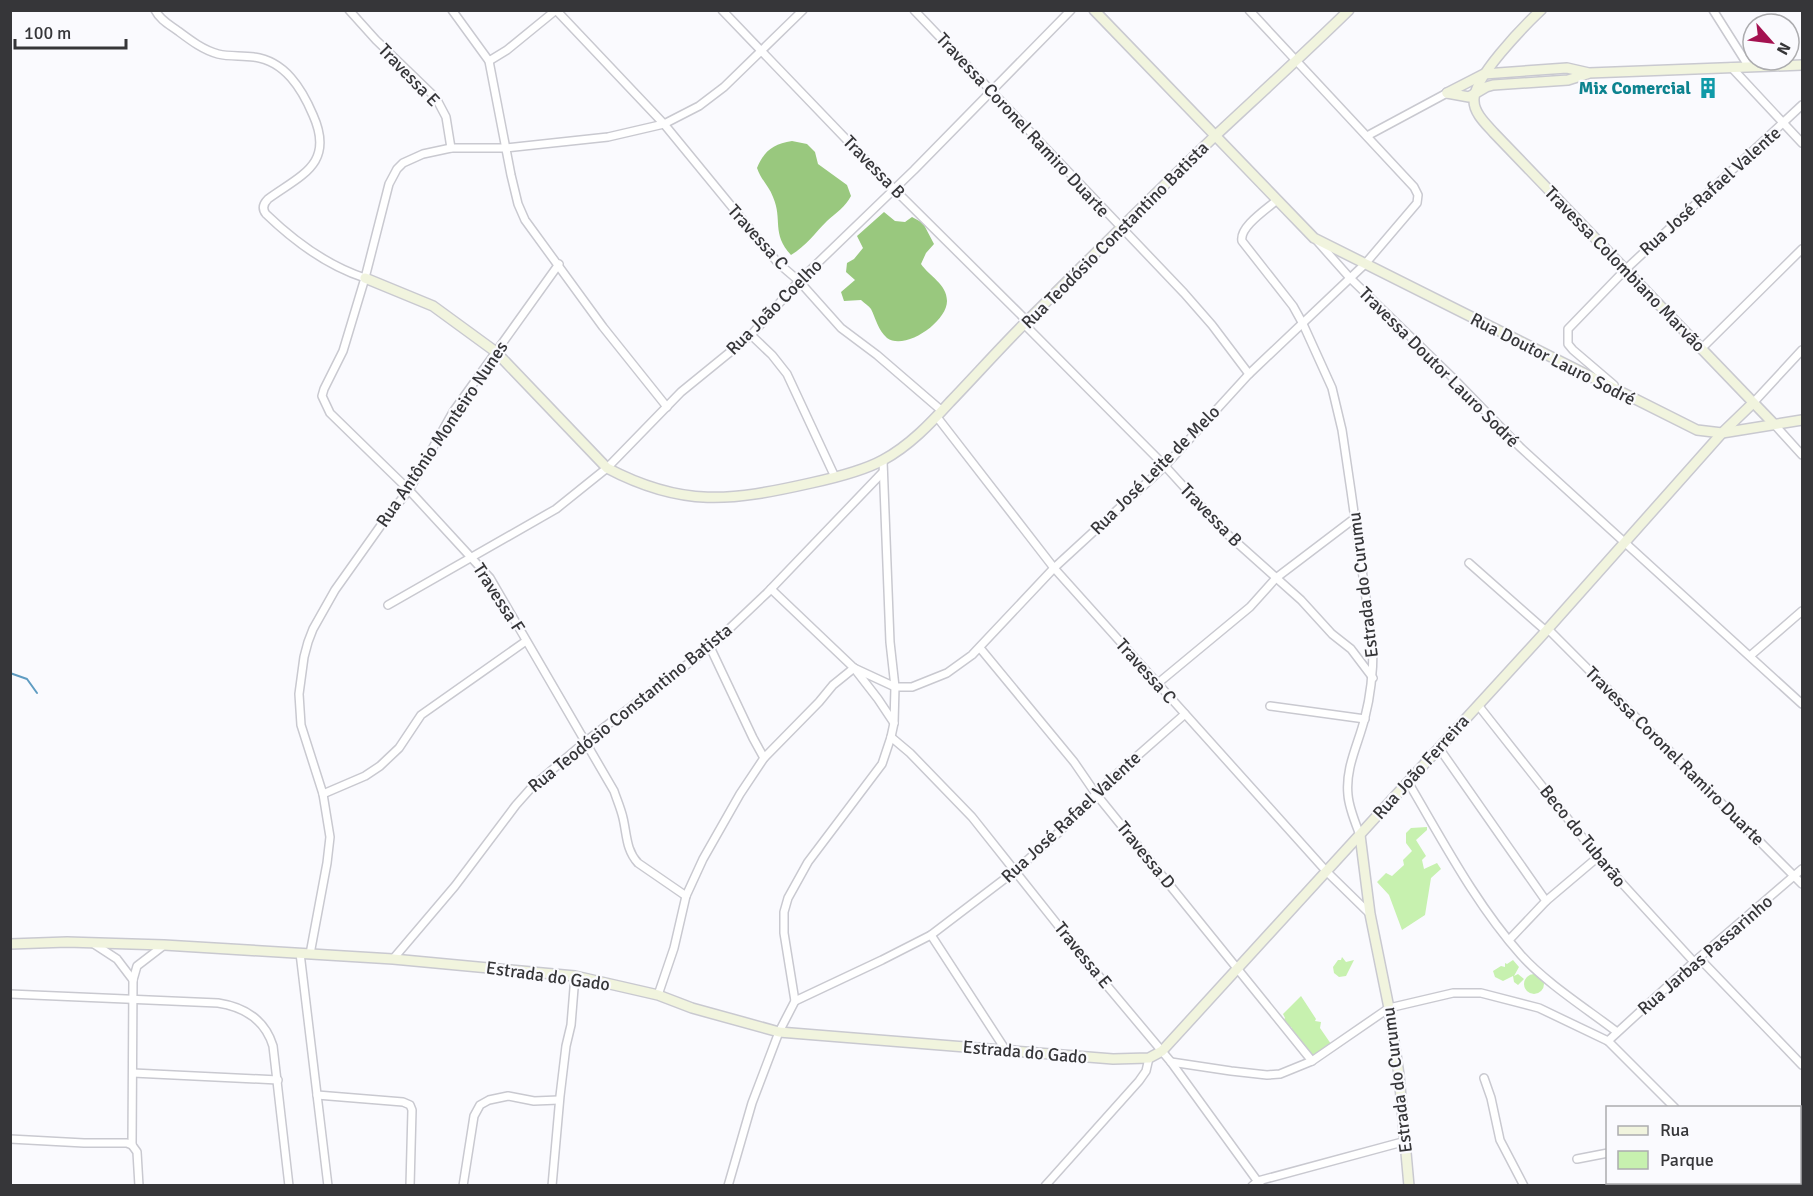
<svg xmlns="http://www.w3.org/2000/svg" width="1813" height="1196" font-family="Signika,sans-serif">
  <style>
    .green { fill: #c7f1af }
    .forest { fill: #99c87e }
    .lines { fill: none; stroke-linecap: round; stroke-linejoin: round }
    .stream { stroke: #5f9cc2; stroke-width: 2 }
    .street-casing { stroke: #c9c9d0; stroke-width: 10 }
    .secondary-casing { stroke: #c9c9d0; stroke-width: 12 }
    .street { stroke: #fff; stroke-width: 7 }
    .secondary { stroke: #f1f4de; stroke-width: 9 }
    .labels { text-anchor: middle; dominant-baseline: central; stroke-width: 4.5; stroke-linejoin: round; paint-order: stroke }
    .street-label { font-size: 18px; fill: #363639; stroke: #fafafe }
    .culture-label { font-size: 18px; font-weight: bold; fill: #0d838f; stroke: #fafafe; text-anchor: end }
  </style>
  <rect width="100%" height="100%" fill="#fafafe"/>
  <g class="green">
    <path d="M1427 827V830L1416 840 1426 856 1422 860 1424 869 1437 863 1441 869 1431 878 1425 915 1402 930 1389 895 1377 882 1386 873 1392 876 1404 865 1403 860 1412 851 1406 843V833L1411 828Z"/>
    <path d="M1342 957 1346 962 1354 960 1346 976 1339 977 1334 973 1333 967 1338 960H1341Z"/>
    <path d="M1513 960 1519 967 1514 976 1518 974 1524 979 1518 985 1514 982 1513 976 1503 981 1495 977 1493 971 1501 966 1505 967V963L1507 964Z"/>
    <circle cx="1534" cy="984" r="10"/>
    <path d="M1301 996 1316 1019 1315 1021 1321 1022 1320 1028 1331 1044 1313 1057 1300 1043 1299 1037 1296 1036 1291 1027 1287 1028 1282 1022 1285 1018 1283 1014Z"/>
  </g>
  <g class="forest">
    <path d="M792 141 807 144 815 152 818 164 847 185 851 196C845 207 836 213 827 221 815 233 806 246 791 255 771 233 783 220 773 197 769 186 761 180 757 168 764 151 773 144 792 141Z"/>
    <path d="M884 212 895 221 905 222 912 217 923 223 934 244 926 253 921 264C929 276 947 284 947 301 947 322 905 351 887 338 878 330 876 319 871 309 869 306 864 303 861 300L844 301 841 292 855 280 846 272 847 263 854 259 863 248 857 236Z"/>
  </g>
  <g class="lines">
    <path class="stream" d="M10 673 27 679 37 693"/>
    <defs>
      <g id="street">
        <path d="M155 10C160 20 170 25 178 31 190 40 203 50 218 54 230 57 242 55 254 57 285 61 302 89 313 115 335 164 301 175 268 199 263 204 262 209 266 214 294 241 328 266 365 278"/>
        <path d="M349 10 376 40 436 98 446 117 451 148"/>
        <path d="M452 10 489 61 511 175 518 204 525 220 603 327 667 407"/>
        <path d="M556 10 664 124 778 263 799 281 841 328 877 355 942 411"/>
        <path d="M722 10 894 189 1027 321"/>
        <path d="M914 10 1184 293 1212 325 1249 374"/>
        <path d="M1713 10 1749 67"/>
        <path d="M489 61 507 50 556 10"/>
        <path d="M1731 67 1802 143"/>
        <path d="M1367 136 1447 93"/>
        <path d="M1277 200C1267 209 1239 227 1242 241L1293 306 1303 324 1332 388 1342 430 1351 491 1373 648C1373 672 1371 694 1365 717 1359 743 1345 767 1348 795 1349 808 1355 822 1360 835"/>
        <path d="M1318 242 1350 278 1452 377 1520 447 1802 704"/>
        <path d="M1024 324 1165 466 1225 532 1301 600 1332 634 1351 649 1373 678"/>
        <path d="M751 335 772 355 787 374 835 477"/>
        <path d="M1701 349 1802 249"/>
        <path d="M1614 385 1573 350 1568 344V329L1626 269 1802 105"/>
        <path d="M1753 403 1802 350"/>
        <path d="M937 417 1054 568 1327 872 1370 914"/>
        <path d="M1773 423 1802 455"/>
        <path d="M1469 563 1546 631"/>
        <path d="M771 589 854 668 878 699 894 723"/>
        <path d="M388 605 556 509 607 468 681 392 751 335 799 281 914 170 1071 10"/>
        <path d="M1548 629 1802 884"/>
        <path d="M710 647 753 738 764 758"/>
        <path d="M980 648 1074 762 1096 794 1312 1061"/>
        <path d="M1750 656 1802 611"/>
        <path d="M854 668 895 687H912L947 673 972 655 1054 568 1165 466 1249 374 1365 264 1417 203 1418 195 1414 187 1249 10"/>
        <path d="M1157 684 1250 607 1276 578 1355 518"/>
        <path d="M1478 705 1598 857 1694 962"/>
        <path d="M1270 706 1365 719"/>
        <path d="M891 737 910 753 972 817 1088 963 1171 1062 1261 1186"/>
        <path d="M1439 748 1546 901 1509 940"/>
        <path d="M1408 782C1443 841 1475 903 1521 955 1546 983 1587 1009 1617 1032"/>
        <path d="M323 794 365 776 380 766 399 748 421 715 526 641"/>
        <path d="M686 896 638 863C626 850 627 835 623 818 621 809 617 800 614 791L490 578 409 490 330 413 322 396 324 389 343 351 365 278 389 184 397 169 403 163 423 154 451 148H506L608 137 664 124 699 106 724 87 803 10"/>
        <path d="M1546 901 1598 857"/>
        <path d="M931 935 1005 1049"/>
        <path d="M94 944 117 959 133 980"/>
        <path d="M300 953 328 1186"/>
        <path d="M310 954 327 863 330 837 323 794 301 725 299 694 304 657 308 642 313 629 335 590 384 521 409 490 453 412 559 264"/>
        <path d="M1699 958 1802 1065"/>
        <path d="M393 959 455 886 516 805 532 787 586 741 710 647 767 593 883 472"/>
        <path d="M10 994 218 1003C244 1007 265 1020 273 1046L289 1186"/>
        <path d="M658 995 674 948 686 896 703 859 740 794 764 758 819 702 833 685 854 668"/>
        <path d="M795 1001 882 960 931 935 1015 871 1058 833 1110 780 1185 714"/>
        <path d="M1608 1041 1694 962 1802 869"/>
        <path d="M1171 1062 1231 1071 1267 1075 1280 1074 1312 1061 1389 1008 1453 993H1481L1539 1008 1608 1041 1675 1108"/>
        <path d="M133 1073 278 1080"/>
        <path d="M1484 1078 1491 1098 1500 1140 1524 1186"/>
        <path d="M317 1095 403 1102 410 1105 412 1110 410 1186"/>
        <path d="M10 1139 84 1143H127L132 1145"/>
        <path d="M1800 1142 1802 1141"/>
        <path d="M1577 1159 1608 1153"/>
        <path d="M1772 1182 1775 1186"/>
        <path d="M139 1186 137 1152 132 1145 133 980 137 966 163 946"/>
        <path d="M463 1186 474 1116 480 1105 489 1100 508 1096 534 1101 559 1100"/>
        <path d="M552 1186 560 1096 566 1046 571 1025 575 976"/>
        <path d="M728 1186 752 1103 779 1032 795 1001 784 933V912L788 898 808 862 882 764 891 737 894 723 895 687 890 642 883 461"/>
        <path d="M1045 1186 1139 1081 1146 1071 1149 1058"/>
        <path d="M1252 1186 1258 1181 1406 1141"/>
        <path d="M1703 1186 1709 1182"/>
      </g>
      <g id="secondary">
        <path d="M1094 10 1314 238 1697 430 1722 433 1802 420"/>
        <path d="M1541 10C1524 26 1472 79 1474 101 1474 113 1486 124 1494 133L1773 423"/>
        <path d="M1447 93 1484 74 1567 68 1589 73 1802 65"/>
        <path d="M1447 93 1469 97 1486 87 1493 85 1568 80 1587 74"/>
        <path d="M365 278 433 306 496 352 607 468C683 508 731 501 811 483 834 478 863 471 883 460 909 446 930 424 950 402 975 376 999 349 1024 324 1088 261 1151 197 1215 136 1260 94 1305 53 1349 10"/>
        <path d="M1360 835 1370 914 1389 1008 1399 1075 1409 1186"/>
        <path d="M10 944 67 942 164 945 393 959 575 976 658 995 692 1008 779 1032 1113 1059 1149 1058 1162 1051 1546 631 1722 433 1753 403"/>
      </g>
    </defs>
    <use href="#street" class="street-casing"/>
    <use href="#secondary" class="secondary-casing"/>
    <use href="#street" class="street"/>
    <use href="#secondary" class="secondary"/>
  </g>
  <defs>
    <symbol id="building-bare" viewBox="-9 -9 18 18"><path d="M-4-6H4V6H1V3H-1V6H-4ZM-2.5-4.3h1.7v1.8h-1.7ZM.8-4.3h1.7v1.8H.8ZM-2.5-1h1.7V.8h-1.7ZM.8-1h1.7V.8H.8Z" fill="#0f9aa8" stroke="#fafafe" stroke-width="2.5" paint-order="stroke"/></symbol>
  </defs>
  <g fill-rule="evenodd">
    <use href="#building-bare" x="1693" y="73" width="30" height="30"/>
  </g>
  <g class="labels">
    <g class="street-label">
      <text transform="translate(409 75) rotate(46)">Travessa E</text>
      <text transform="translate(1023 125) rotate(47)">Travessa Coronel Ramiro Duarte</text>
      <text transform="translate(874 167) rotate(46)">Travessa B</text>
      <text transform="translate(1710 191) rotate(-42)">Rua José Rafael Valente</text>
      <text transform="translate(1115 235) rotate(-45)">Rua Teodósio Constantino Batista</text>
      <text transform="translate(758 237) rotate(48)">Travessa C</text>
      <text transform="translate(1625 269) rotate(46)">Travessa Colombiano Marvão</text>
      <text transform="translate(774 307) rotate(-45)">Rua João Coelho</text>
      <text transform="translate(1553 359) rotate(27)">Rua Doutor Lauro Sodré</text>
      <text transform="translate(1439 367) rotate(45)">Travessa Doutor Lauro Sodré</text>
      <text transform="translate(442 434) rotate(-56)">Rua Antônio Monteiro Nunes</text>
      <text transform="translate(1155 470) rotate(-45)">Rua José Leite de Melo</text>
      <text transform="translate(1211 515) rotate(46)">Travessa B</text>
      <text transform="translate(1363 585) rotate(-97)">Estrada do Curumu</text>
      <text transform="translate(499 598) rotate(57)">Travessa F</text>
      <text transform="translate(1146 671) rotate(48)">Travessa C</text>
      <text transform="translate(630 708) rotate(-39)">Rua Teodósio Constantino Batista</text>
      <text transform="translate(1675 756) rotate(45)">Travessa Coronel Ramiro Duarte</text>
      <text transform="translate(1421 767) rotate(-48)">Rua João Ferreira</text>
      <text transform="translate(1071 817) rotate(-43)">Rua José Rafael Valente</text>
      <text transform="translate(1583 836) rotate(51)">Beco do Tubarão</text>
      <text transform="translate(1146 855) rotate(51)">Travessa D</text>
      <text transform="translate(1083 955) rotate(51)">Travessa E</text>
      <text transform="translate(1705 955) rotate(-41)">Rua Jarbas Passarinho</text>
      <text transform="translate(548 976) rotate(8)">Estrada do Gado</text>
      <text transform="translate(1025 1052) rotate(5)">Estrada do Gado</text>
      <text transform="translate(1397 1080) rotate(-97)">Estrada do Curumu</text>
    </g>
    <g class="culture-label">
      <text x="1691" y="88">Mix Comercial</text>
    </g>
  </g>
  <rect width="1813" height="1196" fill="none" stroke="#363639" stroke-width="24"/>
  <rect x="1606" y="1106" width="195" height="78" fill="#fafafe" stroke="#acacaf" stroke-width="1.5"/>
  <rect x="1618" y="1126" width="30" height="9" fill="#f1f4de" stroke="#acacaf" stroke-width="1.5"/>
  <text x="1660" y="1136" font-size="18" fill="#363639">Rua</text>
  <rect x="1618" y="1151" width="30" height="18" fill="#c7f1af" stroke="#acacaf" stroke-width="1.5"/>
  <text x="1660" y="1166" font-size="18" fill="#363639">Parque</text>
  <g transform="translate(1771 42) rotate(118)"><circle r="28" fill="#fafafe" stroke="#acacaf" stroke-width="1.5"/>
  <path d="M0-4.5L10 22L0 15L-10 22Z" fill="#a41150"/>
  <text y="-9" font-size="16" font-weight="bold" text-anchor="middle" fill="#363639">N</text>
  </g>
  <path d="M15 39v9h111v-9" fill="none" stroke="#363639" stroke-width="3"/>
  <text x="24" y="39" font-size="18" fill="#363639" stroke="#fafafe" stroke-width="4.5" paint-order="stroke">100 m</text>
</svg>
